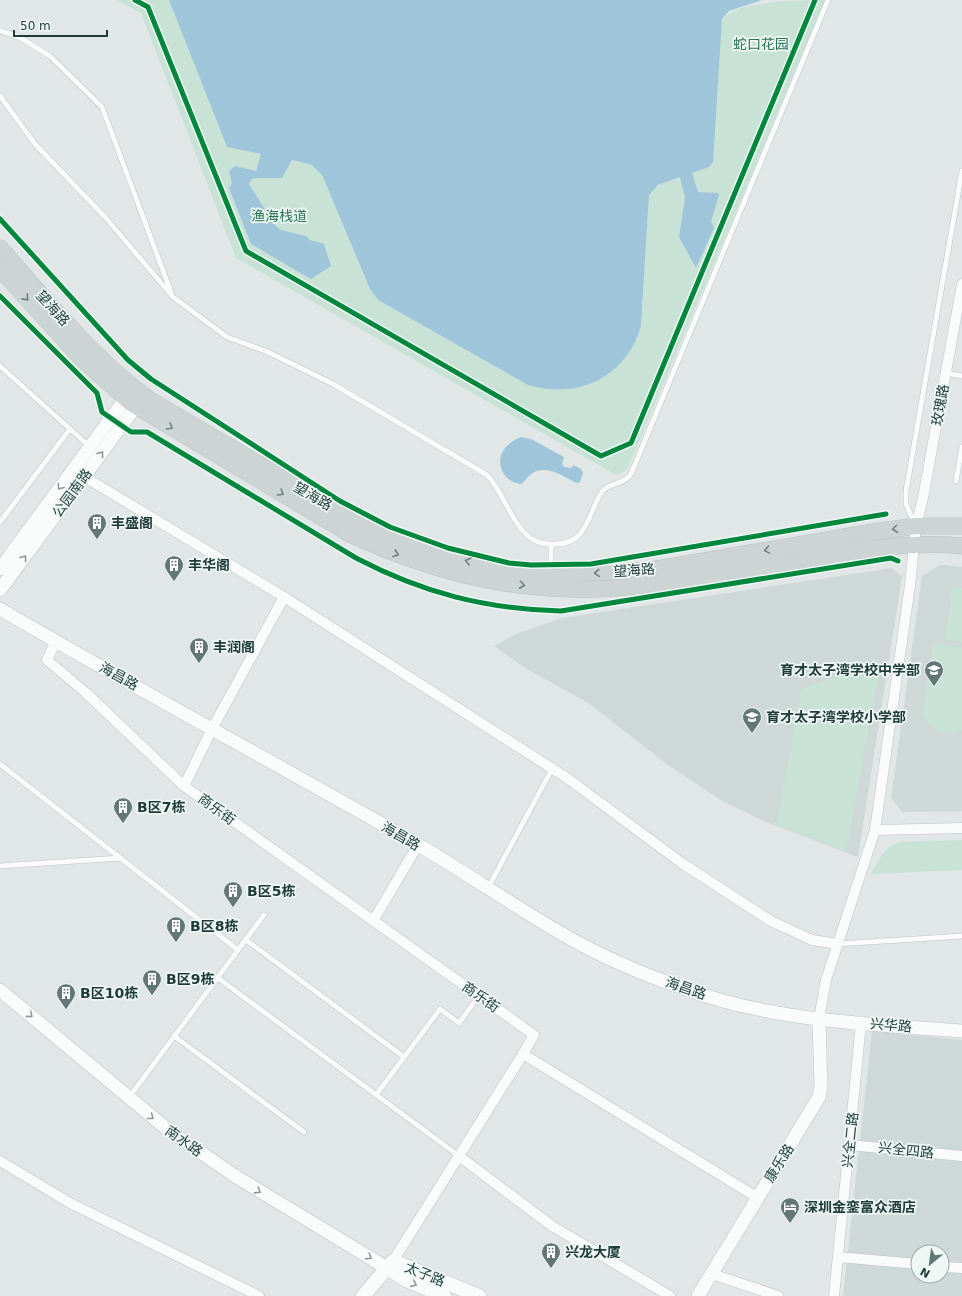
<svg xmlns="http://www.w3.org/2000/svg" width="962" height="1296" font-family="'DejaVu Sans','Noto Sans SC',sans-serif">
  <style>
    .built { fill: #ced9d7; fill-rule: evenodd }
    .green { fill: #c8e2d6 }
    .water { fill: #9ec5d9 }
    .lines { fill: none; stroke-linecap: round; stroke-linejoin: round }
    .service-casing { stroke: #bdc4c3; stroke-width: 6 }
    .minor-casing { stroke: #bdc4c3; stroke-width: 11 }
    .tertiary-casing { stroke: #bdc4c3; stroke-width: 14 }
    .secondary-casing { stroke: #bdc5c4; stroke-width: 15 }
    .primary-casing { stroke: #bac4c3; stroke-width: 17 }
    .service { stroke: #fafbfb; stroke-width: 5 }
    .minor { stroke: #fafbfb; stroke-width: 10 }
    .tertiary { stroke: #fafbfb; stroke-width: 13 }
    .secondary { stroke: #fafbfb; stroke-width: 14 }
    .primary { stroke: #ccd4d4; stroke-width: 16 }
    .cycleway-casing { stroke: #eef7f4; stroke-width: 8 }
    .cycleway { stroke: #00873e; stroke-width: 5 }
    .oneway { stroke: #6c807f }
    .oneway2 { stroke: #8c9b9a }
    .labels { text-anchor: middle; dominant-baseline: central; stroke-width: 3.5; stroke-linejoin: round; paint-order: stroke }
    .park-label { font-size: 14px; fill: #267454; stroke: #eef7f4 }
    .street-label { font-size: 14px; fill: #1e3b39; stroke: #eef7f4 }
    .poi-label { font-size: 14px; font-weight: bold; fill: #1e3b39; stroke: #eef7f4; text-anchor: start }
  </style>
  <rect width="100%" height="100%" fill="#e0e7e6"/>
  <g class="built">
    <path d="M940 565 962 567V811L902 812 891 798 922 576Z"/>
    <path d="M892 568 902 577 858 857 766 822 724 802 668 765 587 702 525 668 494 646 516 634 562 618Z"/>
    <path d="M872 1031 962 1040V1296H843ZM918 1252H942V1276H918Z"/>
  </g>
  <g class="green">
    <path d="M116 0H169L227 147 312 165 320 171 370 289 378 300 528 385C577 400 626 376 641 326L649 195 658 185 709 167 721 24C726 0 802 0 825 0L627 470 616 475 236 258 141 13Z"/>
    <path d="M953 586 962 588V642L945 639Z"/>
    <path d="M933 644 962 648V730L952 734 940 732 931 726 925 719 923 712Z"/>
    <path d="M881 662 846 851 777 825 801 689Z"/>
    <path d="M962 840V870L871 874C879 860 884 846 901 842Z"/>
  </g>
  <g class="water">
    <path d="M169 0H762L729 11 722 19 713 162 709 167 692 173 698 192 718 193 719 195 711 221 714 228 696 268 679 237 685 198 680 177 658 185 649 195 641 326C626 377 579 400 528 385L378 300 370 289 322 175 312 165 292 160 282 178H255L252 179 249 184 275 225 281 230 306 236 310 240 324 244 331 266 311 279 251 244 229 188 232 184 229 171 235 166 256 171 261 154 227 147Z"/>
    <path d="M521 437 531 439 564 457 562 464 564 467 571 468 574 465 581 469 583 473 580 482 576 483C563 476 544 463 530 475 527 478 525 481 521 484 505 483 495 465 503 451 507 444 514 440 521 437Z"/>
  </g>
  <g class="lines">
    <defs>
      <g id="service">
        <path d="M0 31 19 37 50 56 102 107 171 292"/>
        <path d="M0 96 35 144 105 217 173 297 227 337 268 352 333 384 487 475C509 497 515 548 555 544 564 544 574 541 580 534 590 522 593 506 601 493 608 482 624 485 631 474L828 0"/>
        <path d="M0 366 89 446"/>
        <path d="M946 373 962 376"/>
        <path d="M956 481 962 447"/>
        <path d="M0 522 70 429"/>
        <path d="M915 524 906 504V491L962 171"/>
        <path d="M551 572V545"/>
        <path d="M0 764 238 950"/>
        <path d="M0 866 121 858"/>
        <path d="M488 888 552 769"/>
        <path d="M246 940 404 1057"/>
        <path d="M837 944 962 936"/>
        <path d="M218 978 459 1156"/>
        <path d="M174 1036 304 1132"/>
        <path d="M376 1095 440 1009 459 1023 479 996"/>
        <path d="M130 1096 264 915"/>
      </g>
      <g id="minor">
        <path d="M78 473 284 597 567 778 683 864 771 921 812 940 837 944"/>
        <path d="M56 641 47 660 85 692 184 786 534 1035 523 1054 758 1198"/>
        <path d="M184 786 212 729 284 597"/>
        <path d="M875 830 962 828"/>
        <path d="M373 921 418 845"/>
        <path d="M819 1019 826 980 875 830 910 585 916 526 923 498 962 284"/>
        <path d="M849 1145 962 1156"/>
        <path d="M459 1156 552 1226 670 1296"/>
        <path d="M0 1161 70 1203 259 1296"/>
        <path d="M838 1257 918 1264"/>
        <path d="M393 1261 523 1054"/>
        <path d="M942 1267 962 1268"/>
        <path d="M712 1274 778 1296"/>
        <path d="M834 1296 861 1023"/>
      </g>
      <g id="tertiary">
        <path d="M0 569 131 391"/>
        <path d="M0 590 142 398"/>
        <path d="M0 609C137 689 277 764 415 843 472 876 526 915 584 946 628 969 676 987 723 1001 801 1022 882 1025 962 1031"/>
        <path d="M0 990 167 1129 235 1176 387 1268"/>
        <path d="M698 1296 819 1097 821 1086 819 1019"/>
      </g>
      <g id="secondary">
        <path d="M387 1268 406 1280 444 1296"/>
        <path d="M363 1296 393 1261 479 1296"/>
      </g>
      <g id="primary">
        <path d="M0 248C47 301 92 358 150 400L352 519 391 536 437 553 488 566 558 574 651 570 873 532 916 526H962"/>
        <path d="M0 269 82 359 131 403 350 534C427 570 512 592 598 589 661 586 723 573 785 563 843 553 902 540 962 546"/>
      </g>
    </defs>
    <use href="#service" class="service-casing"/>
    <use href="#minor" class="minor-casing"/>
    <use href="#tertiary" class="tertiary-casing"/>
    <use href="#secondary" class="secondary-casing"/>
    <use href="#primary" class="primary-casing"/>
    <use href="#service" class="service"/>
    <use href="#minor" class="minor"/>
    <use href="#tertiary" class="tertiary"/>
    <use href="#secondary" class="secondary"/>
    <use href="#primary" class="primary"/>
    <defs>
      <g id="cycleway">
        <path d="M135 0 148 7 246 251 601 456 631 443 815 0"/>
        <path d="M0 219 128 360 151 379 340 501 390 527 448 548 509 563 531 565 591 564 886 514"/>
        <path d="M0 296 97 393 102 412 131 432H147L356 558C423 593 485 609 561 611L891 558 898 561"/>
      </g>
    </defs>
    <use href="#cycleway" class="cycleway-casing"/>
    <use href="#cycleway" class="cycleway"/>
  </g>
  <defs><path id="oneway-chevron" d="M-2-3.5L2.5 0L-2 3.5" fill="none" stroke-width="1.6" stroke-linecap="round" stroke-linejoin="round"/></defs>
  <g class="oneway">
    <use href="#oneway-chevron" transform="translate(26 298) rotate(48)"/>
    <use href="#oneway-chevron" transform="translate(170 427) rotate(31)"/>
    <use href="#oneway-chevron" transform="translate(281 493) rotate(31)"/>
    <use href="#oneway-chevron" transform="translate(895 529) rotate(173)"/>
    <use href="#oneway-chevron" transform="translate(767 550) rotate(170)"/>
    <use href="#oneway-chevron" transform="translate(396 554) rotate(20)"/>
    <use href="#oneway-chevron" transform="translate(468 561) rotate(-166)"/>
    <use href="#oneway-chevron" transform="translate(597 573) rotate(177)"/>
    <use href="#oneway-chevron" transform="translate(522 585) rotate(7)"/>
  </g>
  <g class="oneway2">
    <use href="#oneway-chevron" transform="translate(101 454) rotate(-53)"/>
    <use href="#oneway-chevron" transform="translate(60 487) rotate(126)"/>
    <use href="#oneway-chevron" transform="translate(24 558) rotate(-54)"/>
    <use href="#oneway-chevron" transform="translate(30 1015) rotate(40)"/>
    <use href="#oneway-chevron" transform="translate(151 1117) rotate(38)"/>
    <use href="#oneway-chevron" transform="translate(258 1191) rotate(32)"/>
    <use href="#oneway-chevron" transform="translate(369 1257) rotate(32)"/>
    <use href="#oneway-chevron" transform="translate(414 1284) rotate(24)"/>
  </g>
  <defs>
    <symbol id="building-pin" viewBox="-11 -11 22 30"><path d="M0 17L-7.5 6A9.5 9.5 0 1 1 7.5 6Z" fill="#627776" stroke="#eef7f4"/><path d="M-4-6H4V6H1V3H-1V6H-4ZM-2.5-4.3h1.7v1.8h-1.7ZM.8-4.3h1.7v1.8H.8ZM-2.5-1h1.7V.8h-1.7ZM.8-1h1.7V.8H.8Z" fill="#fff"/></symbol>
    <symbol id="school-pin" viewBox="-11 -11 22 30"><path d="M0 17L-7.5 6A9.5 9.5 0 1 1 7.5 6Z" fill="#627776" stroke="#eef7f4"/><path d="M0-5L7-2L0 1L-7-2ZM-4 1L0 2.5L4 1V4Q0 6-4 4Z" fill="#fff"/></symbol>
    <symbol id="hotel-pin" viewBox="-11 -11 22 30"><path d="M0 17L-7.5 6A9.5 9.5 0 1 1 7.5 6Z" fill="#627776" stroke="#eef7f4"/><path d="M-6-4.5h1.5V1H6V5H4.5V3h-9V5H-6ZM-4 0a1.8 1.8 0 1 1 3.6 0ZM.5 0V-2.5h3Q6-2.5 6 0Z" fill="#fff"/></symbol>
  </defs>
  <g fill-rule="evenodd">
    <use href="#building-pin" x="86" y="512" width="22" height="30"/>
    <use href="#building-pin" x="163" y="554" width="22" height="30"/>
    <use href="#building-pin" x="188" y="636" width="22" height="30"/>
    <use href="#school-pin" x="923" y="659" width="22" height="30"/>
    <use href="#school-pin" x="741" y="706" width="22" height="30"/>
    <use href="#building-pin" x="112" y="796" width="22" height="30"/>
    <use href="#building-pin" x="222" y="880" width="22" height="30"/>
    <use href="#building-pin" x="165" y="915" width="22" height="30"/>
    <use href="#building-pin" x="141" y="968" width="22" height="30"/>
    <use href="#building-pin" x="55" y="982" width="22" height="30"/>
    <use href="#hotel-pin" x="779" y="1196" width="22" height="30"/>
    <use href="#building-pin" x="540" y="1241" width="22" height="30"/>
  </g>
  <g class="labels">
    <g class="park-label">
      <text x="761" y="44">蛇口花园</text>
      <text x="279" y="216">渔海栈道</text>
    </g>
    <g class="street-label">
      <text transform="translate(53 308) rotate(48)">望海路</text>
      <text transform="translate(940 405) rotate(-80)">玫瑰路</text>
      <text transform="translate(72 493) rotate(-54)">公园南路</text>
      <text transform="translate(313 496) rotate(30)">望海路</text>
      <text transform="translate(634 570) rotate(-4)">望海路</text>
      <text transform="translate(119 676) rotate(29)">海昌路</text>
      <text transform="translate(217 809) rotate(36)">商乐街</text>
      <text transform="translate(401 836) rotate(30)">海昌路</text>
      <text transform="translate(686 988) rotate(19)">海昌路</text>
      <text transform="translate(481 997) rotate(35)">商乐街</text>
      <text transform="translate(891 1025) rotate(5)">兴华路</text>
      <text transform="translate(850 1140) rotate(-84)">兴全二路</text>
      <text transform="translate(184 1141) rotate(35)">南水路</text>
      <text transform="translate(906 1150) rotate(6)">兴全四路</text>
      <text transform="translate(779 1163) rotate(-58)">康乐路</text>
      <text transform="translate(425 1274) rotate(22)">太子路</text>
    </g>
    <g class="poi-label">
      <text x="111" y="523">丰盛阁</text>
      <text x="188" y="565">丰华阁</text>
      <text x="213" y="647">丰润阁</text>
      <text x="920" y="670" text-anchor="end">育才太子湾学校中学部</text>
      <text x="766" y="717">育才太子湾学校小学部</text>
      <text x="137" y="807">B区7栋</text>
      <text x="247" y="891">B区5栋</text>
      <text x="190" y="926">B区8栋</text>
      <text x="166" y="979">B区9栋</text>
      <text x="80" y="993">B区10栋</text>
      <text x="804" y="1207">深圳金銮富众酒店</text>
      <text x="565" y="1252">兴龙大厦</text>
    </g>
  </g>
  <g transform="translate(930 1264) rotate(209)"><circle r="19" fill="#eef7f4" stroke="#9baca9"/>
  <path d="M0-3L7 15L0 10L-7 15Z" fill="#627776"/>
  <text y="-6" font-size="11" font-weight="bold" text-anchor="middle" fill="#1e3b39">N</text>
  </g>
  <path d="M14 30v6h93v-6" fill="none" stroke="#1e3b39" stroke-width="2"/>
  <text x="20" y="30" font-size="12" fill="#1e3b39" stroke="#eef7f4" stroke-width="3" paint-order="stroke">50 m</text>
</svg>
